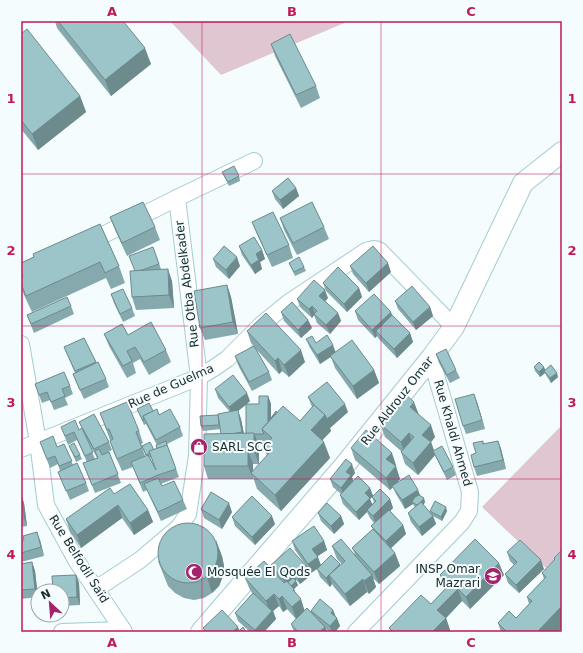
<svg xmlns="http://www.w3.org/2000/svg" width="583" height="653" font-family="'DejaVu Sans',sans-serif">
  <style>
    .green { fill: #dfc6d0 }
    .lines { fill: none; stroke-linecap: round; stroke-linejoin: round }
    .minor-casing { stroke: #a3ccd1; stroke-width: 18 }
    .tertiary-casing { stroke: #a3ccd1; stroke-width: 22 }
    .minor { stroke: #fff; stroke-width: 16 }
    .tertiary { stroke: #fff; stroke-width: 20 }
    .wall { fill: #86a9ad; fill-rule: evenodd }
    .shaded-wall { fill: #6d8a8d }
    .building { fill: #9cc5c9; stroke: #6d8a8d }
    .grid { fill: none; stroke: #c2185b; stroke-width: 1; stroke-opacity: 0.55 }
    .labels { text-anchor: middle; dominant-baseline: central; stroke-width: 4; stroke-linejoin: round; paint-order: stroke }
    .street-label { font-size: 12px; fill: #18282a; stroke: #f4fcfd }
    .poi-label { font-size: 12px; fill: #18282a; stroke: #f4fcfd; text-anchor: start }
    .neatline { fill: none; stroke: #c2185b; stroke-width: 1.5 }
    .grid-label { font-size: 13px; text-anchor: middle; font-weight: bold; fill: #c2185b }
  </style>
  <rect width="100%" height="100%" fill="#f4fcfd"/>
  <g class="green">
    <path d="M170 21H349L221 75Z"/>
    <path d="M562 425V552L546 568 482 507Z"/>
  </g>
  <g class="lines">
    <defs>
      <g id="minor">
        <path d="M85 244 177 198 254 161"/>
        <path d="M21 344 38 442 46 505 76 560 123 630"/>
        <path d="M21 449 199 377 214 368 227 359 261 325 288 303 366 251C372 249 375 248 380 251L454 327"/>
        <path d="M96 589 140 560 179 527 188 514 197 456 199 377 177 198"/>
        <path d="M62 632 123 630 124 632"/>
        <path d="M356 632 462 522 469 511 470 492 431 358"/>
      </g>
      <path id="tertiary" d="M201 632 344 466 431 358 454 327 523 183 562 152"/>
    </defs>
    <use href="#minor" class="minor-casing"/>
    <use href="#tertiary" class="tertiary-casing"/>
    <use href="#minor" class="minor"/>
    <use href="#tertiary" class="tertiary"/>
  </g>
  <g class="wall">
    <path d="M55 21H123L151 64 111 96 57 28Z"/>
    <path d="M21 34 80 96 86 112 38 150 21 129Z"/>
    <path d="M271 44 316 86 320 98 301 108 275 56Z"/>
    <path d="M222 172 239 176 240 181 229 186Z"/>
    <path d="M296 188 299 196 283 209 275 199 272 191Z"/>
    <path d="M110 217 155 227 160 240 127 256 115 230Z"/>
    <path d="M280 218 324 227 329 239 297 255 284 230Z"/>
    <path d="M252 222 289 245 293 258 272 267 257 234Z"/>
    <path d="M100 224 119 266 125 283 111 289 106 278 32 312 24 295 21 286V278L22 277 21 275V263Z"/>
    <path d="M239 246 262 250 265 259 260 262 262 269 255 274 242 255Z"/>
    <path d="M153 247 161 269 172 281 174 308 136 310 132 297 135 271Z"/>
    <path d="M213 259 240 266 229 279 216 267Z"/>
    <path d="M289 263 304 267 306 271 295 276Z"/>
    <path d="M350 266 391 272 369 292 353 274Z"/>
    <path d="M323 283 359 288 362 297 347 312 326 291Z"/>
    <path d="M227 285 231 297 238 334 205 340 200 328Z"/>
    <path d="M111 294 132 308 135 316 123 322 114 303Z"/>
    <path d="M328 298 325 301 338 313 341 321 330 334 317 323 314 315 312 318 300 307 297 299Z"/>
    <path d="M395 301 430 307 433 316 416 330 398 309Z"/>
    <path d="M71 306 74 314 34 333 27 315Z"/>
    <path d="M355 311 392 315 410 333 413 342 397 358 379 339 377 336 375 338 358 320Z"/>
    <path d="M281 312 308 320 312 328 301 338 284 321Z"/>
    <path d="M247 331 305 362 289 377 282 371 279 374 255 348 269 372 272 380 252 391 238 365 235 356 254 346 251 343Z"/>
    <path d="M104 334 128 335 166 350 171 362 149 375 140 359 133 363 136 373 127 378 109 346Z"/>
    <path d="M84 338 96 363 106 379 109 387 84 399 76 382 73 374 75 373 64 347Z"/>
    <path d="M306 339 336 352 374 370 379 383 357 399 335 368 331 357 320 364 310 348Z"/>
    <path d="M436 354 456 370 460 378 450 383 439 363Z"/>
    <path d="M534 367 545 370 558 377 551 383 546 375 545 373 540 377 535 371Z"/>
    <path d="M35 384 70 386 73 394 65 398 68 405 54 410 50 400 42 403Z"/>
    <path d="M215 389 250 401 247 404H259L268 396 271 404V418L277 412 300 421 312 407 308 397 348 412 330 428 331 431 322 440 330 458 281 511 257 489 253 477V479H208L204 466 221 434V429L203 431 201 426 218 415 230 412 218 398ZM246 405V434H244L241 419 238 411ZM257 443H267L264 446 267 456 253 472V464H259V446Z"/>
    <path d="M477 402 485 429 466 434 463 426Z"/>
    <path d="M137 409 153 411 180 427 183 436 167 444 179 477 161 484 162 486 183 500 187 509 161 521 147 490 143 492 133 467 122 471 114 453 110 441V440L100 413 139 431 143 443 141 444 145 456H146L142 446 154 450 157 449V445L146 424 144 425ZM151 457 156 470 150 458Z"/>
    <path d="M418 414 435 437 431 442 434 450 453 467 456 475 447 480 435 455 418 475 405 464 401 452V451L385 437 380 424Z"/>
    <path d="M79 422 109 442 112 450 104 454 109 452 121 483 95 493 83 463 87 462 77 440 68 445 61 427 79 430 82 428ZM84 433 97 458 95 459Z"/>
    <path d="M483 441 484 444 498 441 501 449 506 469 477 476 474 467 476 453Z"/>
    <path d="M40 442 57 447 64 444 73 465 86 483 89 491 70 500 58 472 60 471 58 464 50 468Z"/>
    <path d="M69 446 80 455 82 459 76 462Z"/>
    <path d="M351 448 396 465 395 466 400 479 397 483 418 490 420 495 425 502 423 505 431 513 430 511H447L442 521 433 516 436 524 422 536 411 522 408 513 415 507 414 506 413 504 405 509 396 494 393 487 390 490 355 460Z"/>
    <path d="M355 473 352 477 353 481 370 488 373 496 370 499 372 504 374 502 372 497 390 499 393 508 390 511 403 525 406 534 391 548 395 553 400 566 379 584 373 578 376 587 369 594 367 592 350 606 334 587 332 584 330 587 320 577 317 569 311 573 295 550 292 541H324L327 550 317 556 321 565 340 564 341 565 342 564 337 559 332 546 355 554 352 548 373 529 371 526 374 523 370 518 367 512 359 520 343 504 340 495 341 494 333 487 330 479Z"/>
    <path d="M114 494 148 510 153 522 134 535 122 518 81 548 70 532 66 519Z"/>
    <path d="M21 495 24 503 27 526 21 527Z"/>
    <path d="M201 509 232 512 222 529 204 518Z"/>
    <path d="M318 513 341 516 344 524 334 534 321 521Z"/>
    <path d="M232 517 275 524 255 545 235 526Z"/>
    <path d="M40 540 44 556 21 562V541Z"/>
    <path d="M562 550 558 632H501L498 623 516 618 529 604 527 597 544 579 542 573 555 560 554 558Z"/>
    <path d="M507 552 544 569 519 593 508 583 505 574 514 565 510 561Z"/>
    <path d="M222 556 224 566 223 576 219 586 212 593 204 598 194 600 184 598 175 593 168 586 158 561Z"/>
    <path d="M32 562 35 571 38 597 21 599V564Z"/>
    <path d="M271 565 310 576 300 584 296 580H295L298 585 294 589 296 594 305 611 311 612V611L333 610 340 626 335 632H330L326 629 327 632H294L291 624 296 619 287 609 283 612 279 606 273 611 276 619 264 632H250L238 621 235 613 253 594 250 590 245 578 273 572Z"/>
    <path d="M76 575 79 583 80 605 62 606V591Z"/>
    <path d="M440 575H504L470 609 462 601 446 618 450 630 449 632H391L389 628 431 604 446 588 444 587Z"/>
  </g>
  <g class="shaded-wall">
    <path d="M145 48 151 64 111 96 105 80Z"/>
    <path d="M80 96 86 112 38 150 32 134Z"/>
    <path d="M296 188 299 196 283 209 280 200Z"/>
    <path d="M262 250 265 259 260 262 262 269 255 274 251 265 256 254Z"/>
    <path d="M237 257 240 266 229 279 226 270Z"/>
    <path d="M388 263 391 272 369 292 366 283Z"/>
    <path d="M168 269 172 281 174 308 169 295Z"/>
    <path d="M227 285 231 297 238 334 233 322Z"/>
    <path d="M359 288 362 297 347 312 344 304Z"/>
    <path d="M325 290 328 298 322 305 319 296Z"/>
    <path d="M312 306 315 314 312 318 309 309Z"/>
    <path d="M430 307 433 316 416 330 413 322Z"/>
    <path d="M391 312 394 320 376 331 377 336 375 338 372 330Z"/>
    <path d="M338 313 341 321 330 334 326 325Z"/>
    <path d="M308 320 312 328 301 338 298 330Z"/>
    <path d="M410 333 413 342 397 358 394 349Z"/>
    <path d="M333 345 336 353 320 364 317 355Z"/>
    <path d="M301 350 305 362 289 377 284 365Z"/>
    <path d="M278 358 282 371 279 374 275 361Z"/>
    <path d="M544 367 546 371H544L545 373 540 377 539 372Z"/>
    <path d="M374 370 379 383 357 399 353 386Z"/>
    <path d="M557 373 558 377 551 383 550 378Z"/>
    <path d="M247 393 250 401 238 411 241 419 245 440 242 432 232 415 229 407Z"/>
    <path d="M474 394 477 402 485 429 482 420Z"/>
    <path d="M268 396 271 404V437L268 433Z"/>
    <path d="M414 402 419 415 410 407Z"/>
    <path d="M345 404 348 412 330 428 331 431 317 446 311 430 325 415Z"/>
    <path d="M431 425 435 437 431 442 435 454 433 451 435 455 418 475 413 463 422 435Z"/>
    <path d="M254 433 259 446V464L254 451Z"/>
    <path d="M409 433 413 445 405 455 401 442Z"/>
    <path d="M498 441 501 449 506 469 503 460Z"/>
    <path d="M324 442 330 458 281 511 275 495Z"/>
    <path d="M248 451 253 464V474L251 473 253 479 248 466Z"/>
    <path d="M392 453 396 465 391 471 386 459Z"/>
    <path d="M352 464 355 473 352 477 354 484 344 496 341 488 346 472Z"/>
    <path d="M396 466 400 479 390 490 386 478Z"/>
    <path d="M370 488 373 496 370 499 373 506 367 510V512L359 520 356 512 365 493Z"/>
    <path d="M418 490 421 499 412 502 413 504 405 509 402 500Z"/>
    <path d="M21 495 24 503 27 526 24 518Z"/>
    <path d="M424 498 425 502 420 510 418 506Z"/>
    <path d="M390 499 393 508 376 525 373 516Z"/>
    <path d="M229 503 232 512 222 529 219 520Z"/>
    <path d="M118 505 122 518 81 548 77 535Z"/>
    <path d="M446 507 447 511 442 521 441 517Z"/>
    <path d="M148 510 153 522 134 535 130 523Z"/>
    <path d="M272 516 275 524 255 545 252 537Z"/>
    <path d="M341 516 344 524 334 534 331 526Z"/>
    <path d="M433 516 436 524 422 536 419 527Z"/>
    <path d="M403 525 406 534 389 550 386 541Z"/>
    <path d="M37 532 40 540 44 556 41 547Z"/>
    <path d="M216 540 222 556 224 566 223 576 219 586 212 593 207 577Z"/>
    <path d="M324 541 327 550 315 558 312 549Z"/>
    <path d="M395 553 400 566 379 584 374 572Z"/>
    <path d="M318 557 321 566 311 573 308 564Z"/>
    <path d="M541 560 544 569 519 593 516 585Z"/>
    <path d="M32 562 35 571 38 597 35 589Z"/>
    <path d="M499 563 504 575 470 609 466 597Z"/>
    <path d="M307 567 310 576 300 584 297 576Z"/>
    <path d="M293 571 296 580 287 588 284 580Z"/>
    <path d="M76 575 79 583 80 605 77 597Z"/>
    <path d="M329 575 332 584 330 587 326 578Z"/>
    <path d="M372 575 376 587 369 594 364 581Z"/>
    <path d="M363 579 367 592 350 606 345 594Z"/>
    <path d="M296 581 298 585 291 592 290 587Z"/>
    <path d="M294 589 299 601 301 599 305 612 296 619 292 607 293 590Z"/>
    <path d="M458 589 462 601 446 618 450 630 449 632H432L437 610Z"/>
    <path d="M274 594 279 606 273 611 276 619 264 632H255V630L270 613 266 601Z"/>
    <path d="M282 596 287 609 283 612 279 599Z"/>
    <path d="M562 606V628L558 632H537Z"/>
    <path d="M333 610 336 618 331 613Z"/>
    <path d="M337 618 340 626 335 632H332L330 626Z"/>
    <path d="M238 627 240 632H232Z"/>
    <path d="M325 627 327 632H319Z"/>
  </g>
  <g class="building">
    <path d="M58 21H123L145 48 105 80Z"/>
    <path d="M27 29 80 96 32 134 21 120V34Z"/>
    <path d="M290 34 316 86 296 95 271 44Z"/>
    <path d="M234 166 239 176 228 182 222 172Z"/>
    <path d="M288 178 296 188 280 200 272 191Z"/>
    <path d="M143 202 155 227 122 243 110 217Z"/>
    <path d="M312 202 324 227 293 243 280 218Z"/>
    <path d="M273 212 289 245 267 255 252 222Z"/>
    <path d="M100 224 119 266 105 273 100 262 26 296 21 284V278L23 277 21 273V263L34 257 33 254Z"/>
    <path d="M254 237 262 250 256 254 259 260 251 265 239 246Z"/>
    <path d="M224 246 237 257 226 270 213 259Z"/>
    <path d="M373 246 388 263 366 283 350 266Z"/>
    <path d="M153 247 159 264 142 270 135 271 129 256Z"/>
    <path d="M299 257 304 267 294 272 289 263Z"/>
    <path d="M338 267 359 288 344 304 323 283Z"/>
    <path d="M168 269 169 295 132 297 130 271Z"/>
    <path d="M314 280 325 290 319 296 338 313 326 325 314 314 317 311 312 306 309 309 297 299Z"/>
    <path d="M227 285 233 322 200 328 194 291Z"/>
    <path d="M412 286 430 307 413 322 395 301Z"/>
    <path d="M123 289 132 308 120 314 111 294Z"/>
    <path d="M374 294 391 312 372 330 355 311Z"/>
    <path d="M67 297 71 306 31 324 27 315Z"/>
    <path d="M292 302 308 320 298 330 281 312Z"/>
    <path d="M266 313 301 350 284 365 278 358 275 361 247 331Z"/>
    <path d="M392 315 410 333 394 349 376 331Z"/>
    <path d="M151 322 166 350 144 362 135 347 127 351 132 361 123 366 104 334 122 324 128 335Z"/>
    <path d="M327 335 333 345 317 355 306 339 312 336 316 343Z"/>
    <path d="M84 338 96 362 75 371 64 347Z"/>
    <path d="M352 340 374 370 353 386 330 356Z"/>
    <path d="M254 346 269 372 249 382 235 356Z"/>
    <path d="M446 349 456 370 447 375 436 354Z"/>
    <path d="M98 362 106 379 80 390 73 374Z"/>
    <path d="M539 362 544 367 539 372 534 367Z"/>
    <path d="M551 365 557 373 550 378 544 371Z"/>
    <path d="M64 372 70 386 62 389 65 396 51 402 47 392 39 395 35 384Z"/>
    <path d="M233 375 247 393 229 407 215 389Z"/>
    <path d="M327 382 345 404 327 419 325 415 315 406 308 397Z"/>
    <path d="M474 394 482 420 463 426 455 399Z"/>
    <path d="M406 395 414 402 410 407 431 425 422 435 431 442 413 463 401 452 414 437 409 433 401 442 380 424Z"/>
    <path d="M259 396H268V422L262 429 264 434H246V404H259Z"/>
    <path d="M127 402 139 431 136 432 142 448 117 459 110 441 113 439 109 429 107 430 100 413Z"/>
    <path d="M149 403 153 411 143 416 144 420 143 421 137 409Z"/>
    <path d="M314 405 325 415 311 430 324 442 275 495 251 473 270 452 264 446 272 438 262 429 283 406 300 421Z"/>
    <path d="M157 409 159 415 170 409 180 427 156 440 143 416Z"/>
    <path d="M238 410 242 432 232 434H221L218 414Z"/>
    <path d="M276 411 277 412 271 418Z"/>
    <path d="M94 414 109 442 94 449 79 422Z"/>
    <path d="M218 415 219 425 201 426 200 416Z"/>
    <path d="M75 420 79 430 82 428 93 452 85 456 74 432 65 436 61 427Z"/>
    <path d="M366 430 392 453 386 459 396 466 386 478 351 448Z"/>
    <path d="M254 433V451H248V466H204V434Z"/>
    <path d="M53 436 57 447 64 444 72 461 59 466 55 456 47 459 40 442Z"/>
    <path d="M166 441 167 445 157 449 156 445Z"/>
    <path d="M483 441V444L498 441 503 460 474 467 471 455 476 453 473 443Z"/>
    <path d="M150 442 154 450 149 451 150 453 146 455 142 446Z"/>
    <path d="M74 443 80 455 75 457 69 446Z"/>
    <path d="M167 445 176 469 158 475 140 483 131 462 148 455 156 470 149 451Z"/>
    <path d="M442 446 453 467 444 472 433 451Z"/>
    <path d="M99 449 102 455 109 452 118 474 92 485 83 463 98 458 95 451Z"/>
    <path d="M346 459 352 464 346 472 351 475 341 488 330 479Z"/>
    <path d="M77 463 86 483 66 491 58 472Z"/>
    <path d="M409 475 418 490 402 500 392 486Z"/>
    <path d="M358 476 370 488 365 493 370 498 356 512 340 495Z"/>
    <path d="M158 478 162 486 174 481 183 500 158 512 144 484Z"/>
    <path d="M130 484 148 510 130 523 118 505 77 535 66 519 110 488 114 494Z"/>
    <path d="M380 489 390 499 373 516 367 510 376 501 372 497Z"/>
    <path d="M211 492 229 503 219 520 201 509Z"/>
    <path d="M21 495 24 518H21Z"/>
    <path d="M419 495 424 498 420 503 417 505 412 502 415 497Z"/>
    <path d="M252 496 272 516 252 537 232 517Z"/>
    <path d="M435 501 446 507 441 517 430 511Z"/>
    <path d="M421 502 433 516 419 527 408 513Z"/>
    <path d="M327 503 341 516 331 526 318 513Z"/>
    <path d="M389 510 403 525 386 541 371 526Z"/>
    <circle cx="188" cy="553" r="30"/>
    <path d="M314 526 324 541 312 549 318 557 308 564 292 541Z"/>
    <path d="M373 529 395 553 374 572 352 548Z"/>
    <path d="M37 532 41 547 21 553V541L24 540 23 536Z"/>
    <path d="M341 539 372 575 364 581 363 579 345 594 329 575 345 561 332 546Z"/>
    <path d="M475 539 499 563 466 597 458 589 437 610 446 618 432 632H393L389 628 421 595 431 604 450 584 440 575Z"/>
    <path d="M520 540 541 560 516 585 505 574 517 562 507 552Z"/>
    <path d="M290 548 307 567 297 576 293 571 284 580 271 565Z"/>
    <path d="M562 550V606L537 632H507L498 623 509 611 516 618 532 601 527 597 546 577 542 573 555 559 554 558Z"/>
    <path d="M331 555 340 564 326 578 317 569Z"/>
    <path d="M264 561 284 583 287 581 294 589 293 590 301 599 292 607 282 596 279 599 274 594 266 601 245 578Z"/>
    <path d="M32 562 35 589 21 590V564Z"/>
    <path d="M76 575 77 597 62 598V591H53L52 576Z"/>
    <path d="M293 578 296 581 291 586 288 582Z"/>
    <path d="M253 593 272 611 255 630 235 613Z"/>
    <path d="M320 599 333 610 331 613 337 618 330 626 311 611Z"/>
    <path d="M307 608 325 627 319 632H298L291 624Z"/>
    <path d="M222 610 238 627 232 632H206L203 628Z"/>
    <path d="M243 627 246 632H238Z"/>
    <path d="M41 631V632H26Z"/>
  </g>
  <path class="grid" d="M202 21V632M381 21V632M21 174H562M21 326H562M21 479H562"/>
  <defs>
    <symbol id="shop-disc" viewBox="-11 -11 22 22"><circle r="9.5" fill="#a7226c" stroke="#f4fcfd"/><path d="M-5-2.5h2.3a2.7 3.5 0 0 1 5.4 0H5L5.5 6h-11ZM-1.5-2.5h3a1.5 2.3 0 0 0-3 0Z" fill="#fff"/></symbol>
    <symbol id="mosque-disc" viewBox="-11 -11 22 22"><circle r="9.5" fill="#a7226c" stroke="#f4fcfd"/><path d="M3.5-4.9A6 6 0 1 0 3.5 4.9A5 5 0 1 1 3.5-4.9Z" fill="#fff"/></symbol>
    <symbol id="university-disc" viewBox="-11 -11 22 22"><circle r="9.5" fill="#a7226c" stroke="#f4fcfd"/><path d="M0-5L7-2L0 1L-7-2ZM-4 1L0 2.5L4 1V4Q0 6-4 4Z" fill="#fff"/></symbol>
  </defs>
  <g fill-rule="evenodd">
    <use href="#shop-disc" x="189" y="437" width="20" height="20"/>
    <use href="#mosque-disc" x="184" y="562" width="20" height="20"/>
    <use href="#university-disc" x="483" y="566" width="20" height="20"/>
  </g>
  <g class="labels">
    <g class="street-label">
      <text transform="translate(187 284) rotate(-97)">Rue Otba Abdelkader</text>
      <text transform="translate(171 386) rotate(-24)">Rue de Guelma</text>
      <text transform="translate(397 401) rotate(-52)">Rue Aldrouz Omar</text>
      <text transform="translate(453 433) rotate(74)">Rue Khaldi Ahmed</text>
      <text transform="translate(79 559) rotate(58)">Rue Belfodil Saïd</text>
    </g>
    <g class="poi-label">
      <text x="212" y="447">SARL SCC</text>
      <text x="480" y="569" text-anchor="end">INSP Omar<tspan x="480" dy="14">Mazrari</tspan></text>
      <text x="207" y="572">Mosquée El Qods</text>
    </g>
  </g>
  <rect width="583" height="653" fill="none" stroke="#f4fcfd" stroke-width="44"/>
  <g transform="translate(50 603) rotate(334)"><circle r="19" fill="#f4fcfd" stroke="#9ca7a9"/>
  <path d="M0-3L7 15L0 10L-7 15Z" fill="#a7226c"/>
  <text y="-6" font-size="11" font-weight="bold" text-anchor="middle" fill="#18282a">N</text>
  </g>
  <rect x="22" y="22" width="539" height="609" class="neatline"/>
  <g class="grid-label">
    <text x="112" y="16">A</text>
    <text x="292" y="16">B</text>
    <text x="471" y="16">C</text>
    <text x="11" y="103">1</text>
    <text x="572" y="103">1</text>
    <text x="11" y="255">2</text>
    <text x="572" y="255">2</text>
    <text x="11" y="407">3</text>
    <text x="572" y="407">3</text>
    <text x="11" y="559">4</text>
    <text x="572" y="559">4</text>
    <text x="112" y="647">A</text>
    <text x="292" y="647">B</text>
    <text x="471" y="647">C</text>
  </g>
</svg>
